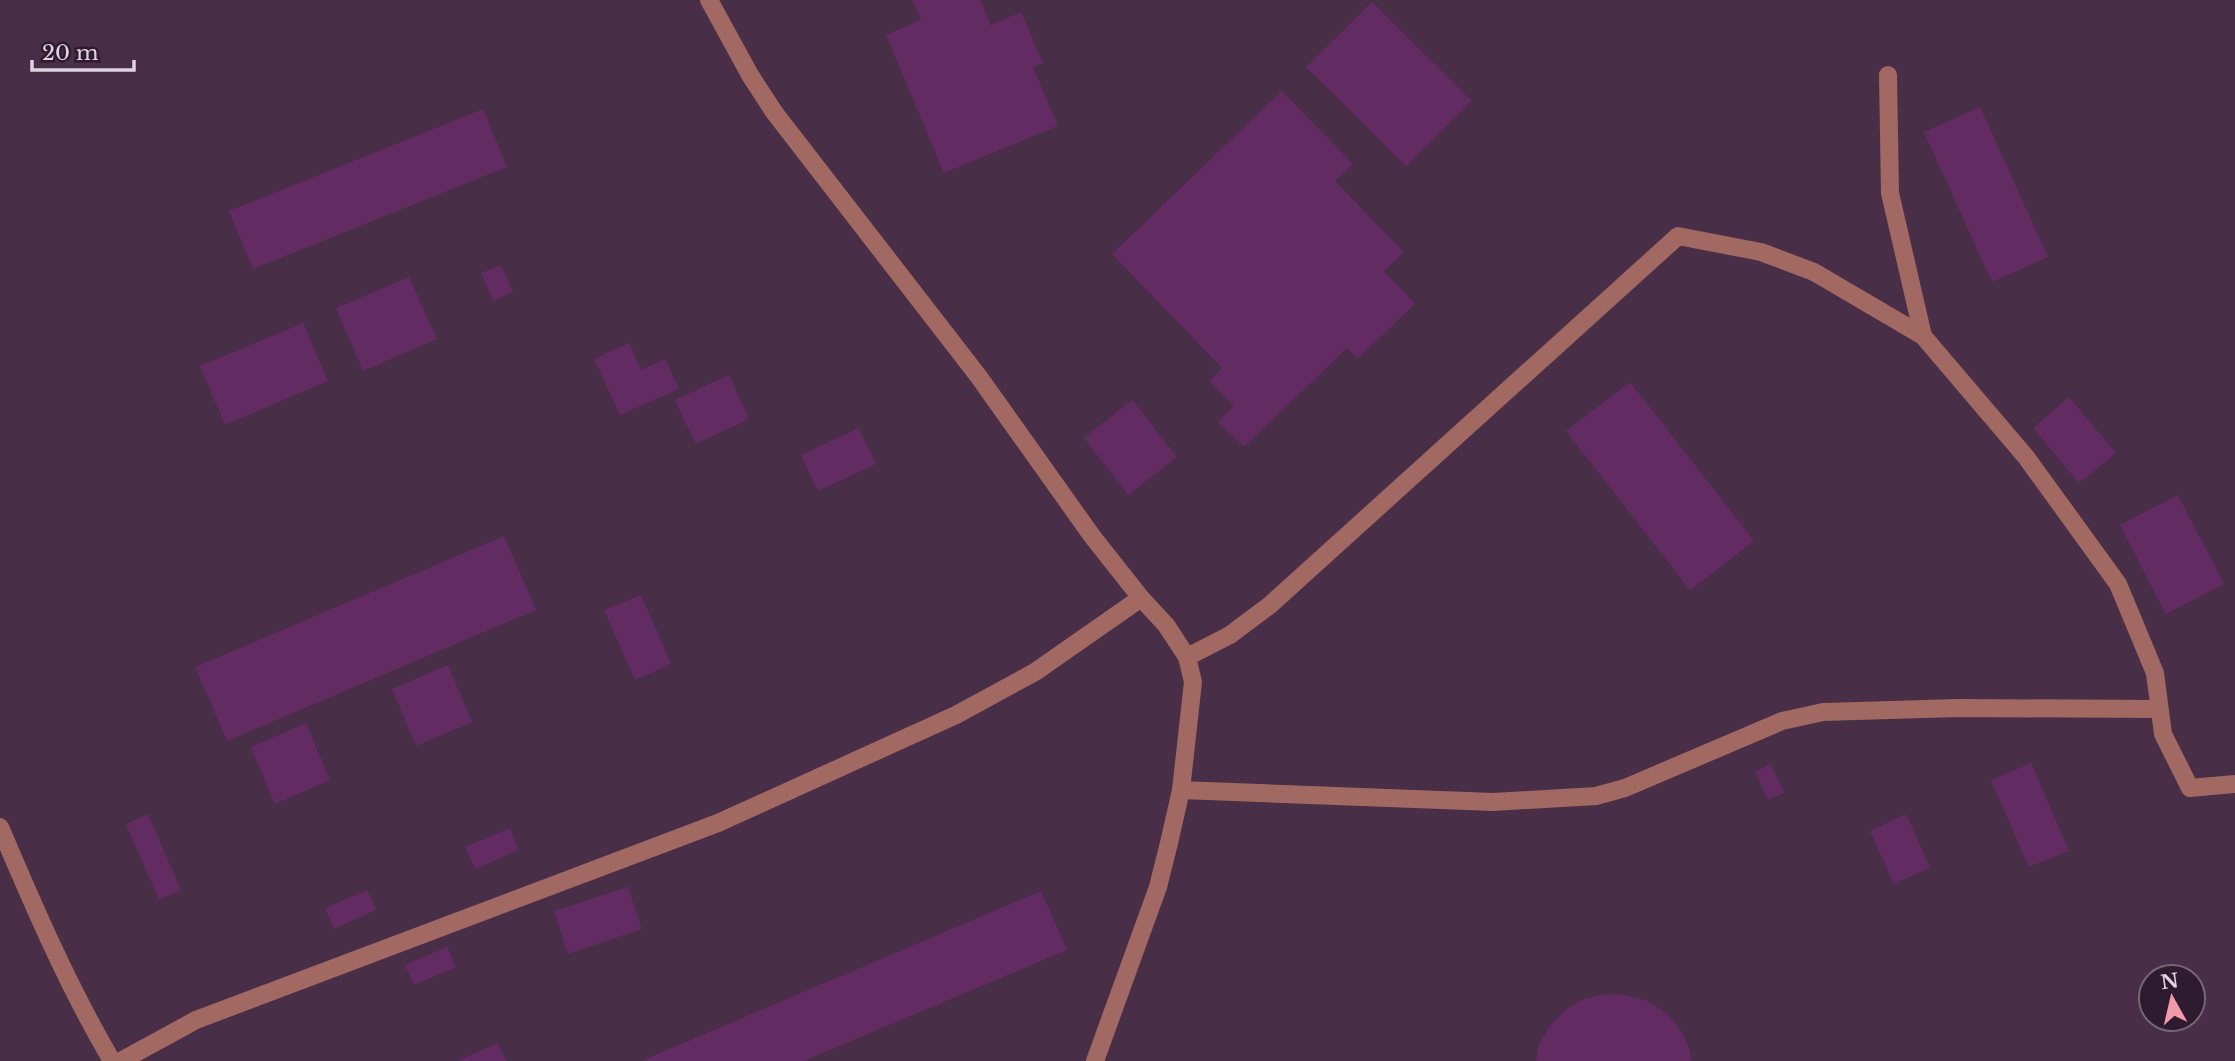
<svg xmlns="http://www.w3.org/2000/svg" width="2235" height="1061" font-family="'Libre Baskerville',serif">
  <style>
    .built { fill: #482e47; fill-rule: evenodd }
    .building { fill: #622c63 }
    .lines { fill: none; stroke-linecap: round; stroke-linejoin: round }
    .minor { stroke: #a26862; stroke-width: 18 }
  </style>
  <rect width="100%" height="100%" fill="#3a2439"/>
  <path class="built" d="M0 0H2235V1061H0ZM2151 977H2193V1019H2151Z"/>
  <g class="building">
    <path d="M912 0H980L991 25 1021 12 1043 63 1033 67 1058 126 944 173 886 35 921 20Z"/>
    <path d="M1372 2 1472 101 1406 166 1306 67Z"/>
    <path d="M1282 91 1353 164 1335 181 1404 252 1384 271 1415 304 1357 359 1347 348 1244 447 1218 422 1234 406 1209 381 1222 368 1112 254Z"/>
    <path d="M1980 107 2048 257 1992 282 1924 132Z"/>
    <path d="M483 109 507 167 253 269 229 211Z"/>
    <path d="M501 265 513 292 493 301 481 273Z"/>
    <path d="M409 277 437 339 363 371 336 308Z"/>
    <path d="M303 323 328 381 225 425 200 366Z"/>
    <path d="M629 343 641 370 665 359 679 389 620 415 594 359Z"/>
    <path d="M729 375 749 419 696 444 675 400Z"/>
    <path d="M1630 382 1754 541 1690 590 1566 431Z"/>
    <path d="M2069 397 2116 453 2079 483 2033 428Z"/>
    <path d="M1132 400 1177 457 1128 495 1084 438Z"/>
    <path d="M859 428 876 464 818 491 801 455Z"/>
    <path d="M2178 495 2224 584 2166 614 2120 525Z"/>
    <path d="M504 536 536 610 227 741 195 667Z"/>
    <path d="M641 595 671 664 635 680 604 610Z"/>
    <path d="M448 665 472 722 416 746 392 689Z"/>
    <path d="M306 723 330 780 275 804 251 747Z"/>
    <path d="M2031 763 2069 851 2029 867 1991 780Z"/>
    <path d="M1771 764 1784 793 1768 800 1755 772Z"/>
    <path d="M148 814 181 890 159 900 126 824Z"/>
    <path d="M1906 814 1930 868 1894 884 1870 831Z"/>
    <path d="M510 828 519 850 475 869 465 847Z"/>
    <path d="M628 887 642 929 568 954 554 911Z"/>
    <path d="M367 890 376 910 334 929 325 908Z"/>
    <path d="M1041 891 1067 950 804 1061H641Z"/>
    <path d="M447 947 456 967 414 985 405 965Z"/>
    <path d="M1605 994 1626 995 1647 1001 1666 1013 1680 1029 1689 1048 1691 1061H1536L1539 1044 1550 1026 1565 1010 1584 999Z"/>
    <path d="M498 1043 506 1061H457Z"/>
  </g>
  <g class="lines">
    <g class="minor">
      <path d="M709 0 750 75 774 112 979 377 1092 536 1141 598 1166 625 1187 657 1193 682 1181 790 1169 843 1158 887 1095 1061"/>
      <path d="M1888 75 1890 193 1923 336"/>
      <path d="M1187 657 1230 635 1270 605 1678 236 1761 252 1814 272 1923 336 2026 457 2118 584 2155 673 2163 734 2190 788 2235 784"/>
      <path d="M1181 790 1493 802 1596 796 1625 788 1782 721 1823 712 1958 708 2159 709"/>
      <path d="M0 827C34 907 68 986 112 1061"/>
      <path d="M121 1061 196 1020 718 823 956 715 1035 672 1141 598"/>
    </g>
  </g>
  <g transform="translate(2172 998) rotate(352)"><circle r="33" fill="#2f1b2f" stroke="#766576" stroke-width="2"/>
  <path d="M0-5L12 26L0 18L-12 26Z" fill="#f39aa8"/>
  <text y="-10" font-size="19" font-weight="bold" text-anchor="middle" fill="#e1d3e1">N</text>
  </g>
  <path d="M32 60v10h102v-10" fill="none" stroke="#e1d3e1" stroke-width="3.5"/>
  <text x="42" y="60" font-size="21" fill="#e1d3e1" stroke="#2f1b2f" stroke-width="5" paint-order="stroke">20 m</text>
</svg>
